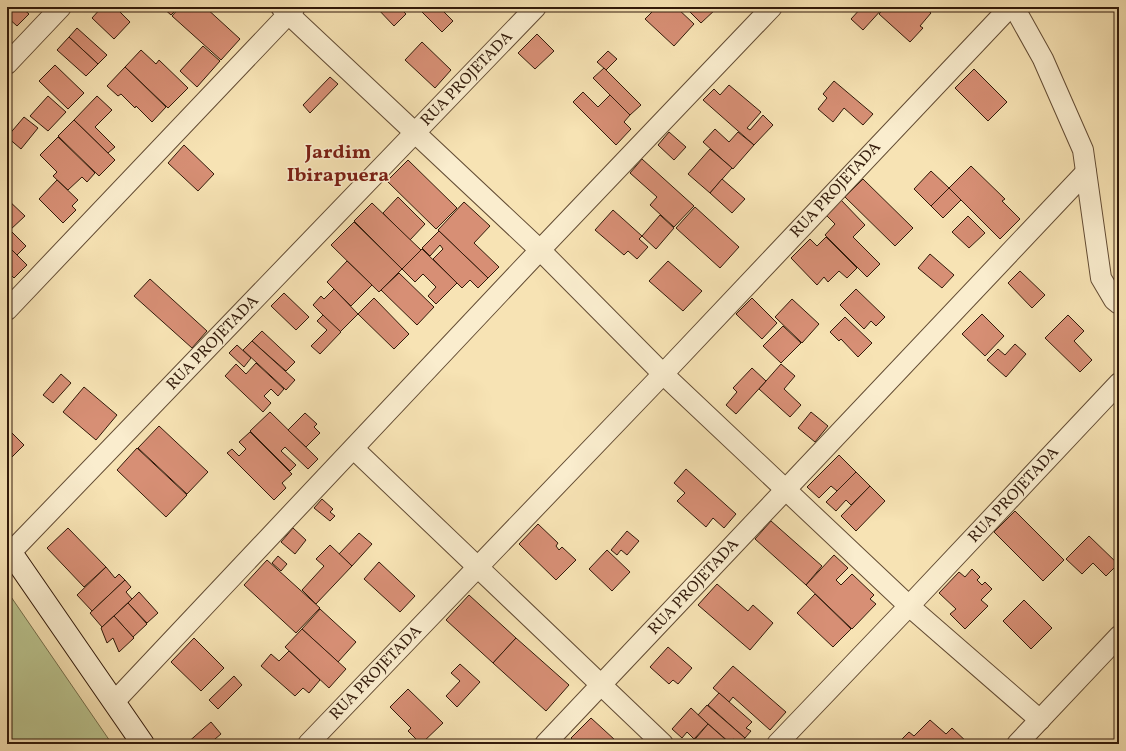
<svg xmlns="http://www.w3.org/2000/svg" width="1126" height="751" font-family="Vollkorn,serif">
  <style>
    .green { fill: #bac48f; stroke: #766f4c }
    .building { fill: #d78f75; stroke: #321a0a }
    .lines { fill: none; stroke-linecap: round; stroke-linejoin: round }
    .street-casing { stroke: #634c34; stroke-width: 22 }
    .secondary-casing { stroke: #321a0a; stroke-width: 24 }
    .street { stroke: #faedce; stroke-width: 20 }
    .secondary { stroke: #faedce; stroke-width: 22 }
    .labels { text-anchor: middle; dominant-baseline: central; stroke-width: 3; stroke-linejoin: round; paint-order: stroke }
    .street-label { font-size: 16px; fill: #321a0a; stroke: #faedce }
    .district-label { font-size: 20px; font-weight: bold; fill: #7a1f14; stroke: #faedce }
  </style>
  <rect width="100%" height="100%" fill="#f7e3b4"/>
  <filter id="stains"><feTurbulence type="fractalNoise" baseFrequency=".005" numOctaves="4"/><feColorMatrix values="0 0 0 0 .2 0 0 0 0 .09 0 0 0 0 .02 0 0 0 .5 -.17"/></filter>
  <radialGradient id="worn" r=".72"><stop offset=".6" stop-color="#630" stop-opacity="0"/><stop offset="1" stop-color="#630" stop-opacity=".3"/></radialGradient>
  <path class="green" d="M7 591 112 744H7Z"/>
  <g class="building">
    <path d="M14 7H21L29 14 17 26 7 17V15Z"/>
    <path d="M102 7H115L130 22 114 39 92 18Z"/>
    <path d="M162 7H179L171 15Z"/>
    <path d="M180 7H205L240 39 221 60 172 16Z"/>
    <path d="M376 7H399L406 14 394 26Z"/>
    <path d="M417 7H439L453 21 442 32Z"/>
    <path d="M650 7H676L694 24 674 46 645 19 652 12 648 9Z"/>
    <path d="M685 7H716L717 8 701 23Z"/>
    <path d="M862 7H881L883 8 863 30 851 19Z"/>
    <path d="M885 7H924L931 13 920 26 923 28 910 42 879 14Z"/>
    <path d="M77 28 107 55 98 64 69 37Z"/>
    <path d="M537 34 554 51 535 69 518 53Z"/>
    <path d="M69 37 98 64 86 76 57 50Z"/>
    <path d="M422 42 451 70 435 88 405 60Z"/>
    <path d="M203 46 220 61 197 87 180 71Z"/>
    <path d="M141 50 156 64 159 60 188 88 168 108 125 67Z"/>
    <path d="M608 51 617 59 606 70 597 62Z"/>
    <path d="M55 65 84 93 68 109 39 81Z"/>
    <path d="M125 67 166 107 152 122 136 106 135 108 121 94 118 96 107 86Z"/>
    <path d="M604 68 641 105 630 115 593 78Z"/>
    <path d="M974 69 1007 102 988 121 955 88Z"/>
    <path d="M330 77 338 84 310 113 303 105Z"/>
    <path d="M834 81 873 114 863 125 844 108 833 122 818 109 827 98 823 94Z"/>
    <path d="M729 85 761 112 747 128 750 130 763 115 773 125 754 145 703 100 714 89 720 95Z"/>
    <path d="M583 92 598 107 610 95 630 115 624 122 631 129 616 145 573 102Z"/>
    <path d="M48 96 66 112 48 131 30 116Z"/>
    <path d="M97 96 112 110 95 127 115 147 108 153 74 120Z"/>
    <path d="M24 117 38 128 21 149 7 137Z"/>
    <path d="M74 120 115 160 99 176 58 136Z"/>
    <path d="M715 129 729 142 738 132 754 145 733 169 703 142Z"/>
    <path d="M669 132 686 147 674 160 658 145Z"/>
    <path d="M58 137 95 173 87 182 82 177 68 190 53 176 57 172 40 155Z"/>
    <path d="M184 145 214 174 198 191 168 163Z"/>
    <path d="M710 149 732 168 710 193 688 174Z"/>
    <path d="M642 159 694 206 674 227 650 205 657 197 630 173Z"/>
    <path d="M408 160 457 208 436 229 387 181Z"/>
    <path d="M971 166 1005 199 1002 201 1020 219 1000 239 949 188Z"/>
    <path d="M931 171 949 188 931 206 914 189Z"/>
    <path d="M722 179 745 199 732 213 710 193Z"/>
    <path d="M863 179 913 228 895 246 845 197Z"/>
    <path d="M57 180 78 200 72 206 76 210 63 223 39 199Z"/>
    <path d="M949 188 961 200 943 218 931 206Z"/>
    <path d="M398 197 425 224 410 240 383 213Z"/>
    <path d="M7 199 25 216 10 230 26 246 17 255 7 245Z"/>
    <path d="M841 200 865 225 853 237 880 264 867 277 825 235 835 224 826 215Z"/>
    <path d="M464 202 490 226 474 243 499 267 488 278 438 230Z"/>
    <path d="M372 203 421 250 402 269 354 221Z"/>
    <path d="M695 207 739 247 720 268 676 228Z"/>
    <path d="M613 210 642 236 639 239 648 247 637 259 628 251 624 255 595 230Z"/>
    <path d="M660 215 674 228 656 249 642 236Z"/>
    <path d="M968 216 985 233 969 248 952 232Z"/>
    <path d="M354 222 402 269 379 292 331 245Z"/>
    <path d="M439 231 488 278 478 288 470 280 462 288 433 259 443 249 440 245 430 256 422 248Z"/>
    <path d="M826 237 857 268 847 278 839 271 828 282 824 277 817 285 791 258 810 239 817 246Z"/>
    <path d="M7 245 27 265 14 278 7 271Z"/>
    <path d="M422 249 457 283 436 304 428 296 436 287 423 274 415 282 402 269Z"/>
    <path d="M930 254 954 275 942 288 918 268Z"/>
    <path d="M347 261 372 285 351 306 327 282Z"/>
    <path d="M668 261 702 291 683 311 649 281Z"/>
    <path d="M1020 271 1045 295 1032 308 1008 283Z"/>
    <path d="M399 273 434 307 417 325 381 290Z"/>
    <path d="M150 279 207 331 192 348 134 296Z"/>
    <path d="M334 289 358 314 340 332 313 305 321 296 324 299Z"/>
    <path d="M856 289 885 317 876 326 871 321 864 329 840 305Z"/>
    <path d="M284 293 309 317 296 330 271 306Z"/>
    <path d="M374 298 409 334 394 349 358 314Z"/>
    <path d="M752 298 777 323 762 339 736 314Z"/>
    <path d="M792 299 819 324 802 343 775 317Z"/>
    <path d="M982 314 1004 336 985 356 962 334Z"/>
    <path d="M323 315 341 332 320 354 311 346 327 330 317 321Z"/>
    <path d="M1068 315 1084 331 1074 341 1092 360 1080 372 1045 338Z"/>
    <path d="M845 317 872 343 858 357 841 339 839 341 830 332Z"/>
    <path d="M783 326 801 343 781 363 763 346Z"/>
    <path d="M262 331 295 362 286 371 252 341Z"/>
    <path d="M252 341 295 380 286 390 243 350Z"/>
    <path d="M1015 344 1026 354 1006 377 987 360 998 349 1005 355Z"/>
    <path d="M237 345 251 358 244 367 229 353Z"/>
    <path d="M256 363 284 389 278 396 271 389 264 396 271 403 263 412 225 376 236 364 246 374Z"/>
    <path d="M781 364 795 376 784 389 801 405 790 417 759 389Z"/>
    <path d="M752 368 766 381 736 414 726 405 737 392 733 388Z"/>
    <path d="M61 374 71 383 53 403 43 395Z"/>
    <path d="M84 387 117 415 96 440 63 412Z"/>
    <path d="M270 412 318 459 308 469 285 447 281 451 296 465 290 471 250 431Z"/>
    <path d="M811 412 828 426 815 442 798 428Z"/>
    <path d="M305 413 317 424 314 427 320 433 306 447 288 430Z"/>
    <path d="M159 426 208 472 187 494 138 448Z"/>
    <path d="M9 430 24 445 7 462V431Z"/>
    <path d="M250 432 292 474 282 483 286 488 274 500 227 453 232 449 239 456 246 449 239 442Z"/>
    <path d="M137 448 187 495 166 517 117 470Z"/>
    <path d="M839 455 856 472 837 491 831 486 819 498 807 487Z"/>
    <path d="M686 469 736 514 724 528 713 518 706 527 677 501 685 493 674 483Z"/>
    <path d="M856 472 870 486 851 505 846 500 836 511 826 502Z"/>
    <path d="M870 486 885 501 856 531 841 516Z"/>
    <path d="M322 499 333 509 330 512 335 516 330 521 314 508Z"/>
    <path d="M1015 511 1064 560 1043 581 994 532Z"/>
    <path d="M771 521 822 566 806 585 755 539Z"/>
    <path d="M538 524 558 543 556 546 559 550 562 547 576 560 556 580 519 544Z"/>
    <path d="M68 528 106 567 84 587 47 548Z"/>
    <path d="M293 528 306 540 295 554 281 542Z"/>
    <path d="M627 531 639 541 627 555 621 550 617 555 611 550Z"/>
    <path d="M359 533 372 544 352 566 339 554Z"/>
    <path d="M1089 536 1118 564 1106 576 1093 563 1082 574 1066 559Z"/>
    <path d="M330 545 352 566 316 604 302 590 324 566 316 559Z"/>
    <path d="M607 550 630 572 612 591 589 569Z"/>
    <path d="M834 555 848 568 836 580 841 585 852 574 874 595 870 599 876 604 852 629 806 585Z"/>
    <path d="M278 556 287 564 281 571 272 563Z"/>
    <path d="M267 560 320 608 296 633 244 585Z"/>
    <path d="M379 562 415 596 400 612 364 579Z"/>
    <path d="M106 567 115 578 119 574 125 580 92 611 77 595Z"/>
    <path d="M972 569 980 577 977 580 982 585 985 582 992 589 981 600 988 606 965 629 950 614 956 609 939 593 959 572 965 577Z"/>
    <path d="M125 580 131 587 126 592 132 599 102 627 90 613Z"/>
    <path d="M717 584 748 611 753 605 773 623 750 650 698 605Z"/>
    <path d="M139 592 158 613 147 623 128 603Z"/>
    <path d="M815 594 851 629 833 647 797 613Z"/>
    <path d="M469 595 516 638 493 663 446 620Z"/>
    <path d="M1024 600 1052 628 1031 649 1003 621Z"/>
    <path d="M128 603 147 624 133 637 114 616Z"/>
    <path d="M320 609 356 642 338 662 302 629Z"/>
    <path d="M114 616 134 638 119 652 113 638 107 643 101 628Z"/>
    <path d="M302 629 346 669 329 688 285 647Z"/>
    <path d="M194 638 224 668 201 691 171 662Z"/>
    <path d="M516 638 569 685 546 711 493 663Z"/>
    <path d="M668 647 692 668 678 684 673 680 669 684 650 667Z"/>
    <path d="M289 651 320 680 309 693 303 688 295 696 261 666 271 654 279 661Z"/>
    <path d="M460 664 480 682 457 707 446 696 460 681 451 673Z"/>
    <path d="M733 666 786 712 770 730 733 697 729 702 713 688Z"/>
    <path d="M234 676 242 685 218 709 209 700Z"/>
    <path d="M408 689 443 723 421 744 408 731 411 728 390 707Z"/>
    <path d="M719 693 752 722 746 728 751 731 745 738 708 705Z"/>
    <path d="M707 705 745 738 740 744 733 739 730 743 698 715Z"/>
    <path d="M691 708 708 724 694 739 687 732 682 738 672 729Z"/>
    <path d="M591 718 615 740 611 744H577L571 738Z"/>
    <path d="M930 720 946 734 952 728 969 744H897L909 732 914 736Z"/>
    <path d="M211 722 221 734 209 744H186Z"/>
    <path d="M708 724 725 739 721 744H691Z"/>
  </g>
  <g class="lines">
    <defs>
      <g id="street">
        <path d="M281 7 540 250 663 374 909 606 1040 720"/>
        <path d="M1014 7 1043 59 1083 150 1101 278 1114 300 1119 304"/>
        <path d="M7 64 61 7"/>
        <path d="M7 310 295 7"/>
        <path d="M354 449 663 744"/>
        <path d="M11 552 536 7"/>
        <path d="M114 702 540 250 772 7"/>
        <path d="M308 744 663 374 1010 7"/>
        <path d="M545 744 1086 172"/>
        <path d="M777 744 909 606 1119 383"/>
        <path d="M1017 744 1119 636"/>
      </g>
      <path id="secondary" d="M7 547 143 744"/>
    </defs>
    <use href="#street" class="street-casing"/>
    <use href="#secondary" class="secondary-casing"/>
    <use href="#street" class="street"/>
    <use href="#secondary" class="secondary"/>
  </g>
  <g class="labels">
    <g class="street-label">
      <text transform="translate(467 79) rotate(-46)">RUA PROJETADA</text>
      <text transform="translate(836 190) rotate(-47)">RUA PROJETADA</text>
      <text transform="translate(213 343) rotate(-46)">RUA PROJETADA</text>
      <text transform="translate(1014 495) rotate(-47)">RUA PROJETADA</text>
      <text transform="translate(694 587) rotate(-47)">RUA PROJETADA</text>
      <text transform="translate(376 673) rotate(-46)">RUA PROJETADA</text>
    </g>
    <g class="district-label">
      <text x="338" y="153">Jardim<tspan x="338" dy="23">Ibirapuera</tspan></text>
    </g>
  </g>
  <rect width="1126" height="751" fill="none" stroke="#f7e3b4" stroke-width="24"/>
  <rect x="8" y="8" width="1110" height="735" fill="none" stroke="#321a0a" stroke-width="2"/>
  <rect x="12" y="12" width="1102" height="727" fill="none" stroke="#321a0a"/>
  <rect width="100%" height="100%" filter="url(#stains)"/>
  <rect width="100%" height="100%" fill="url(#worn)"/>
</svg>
